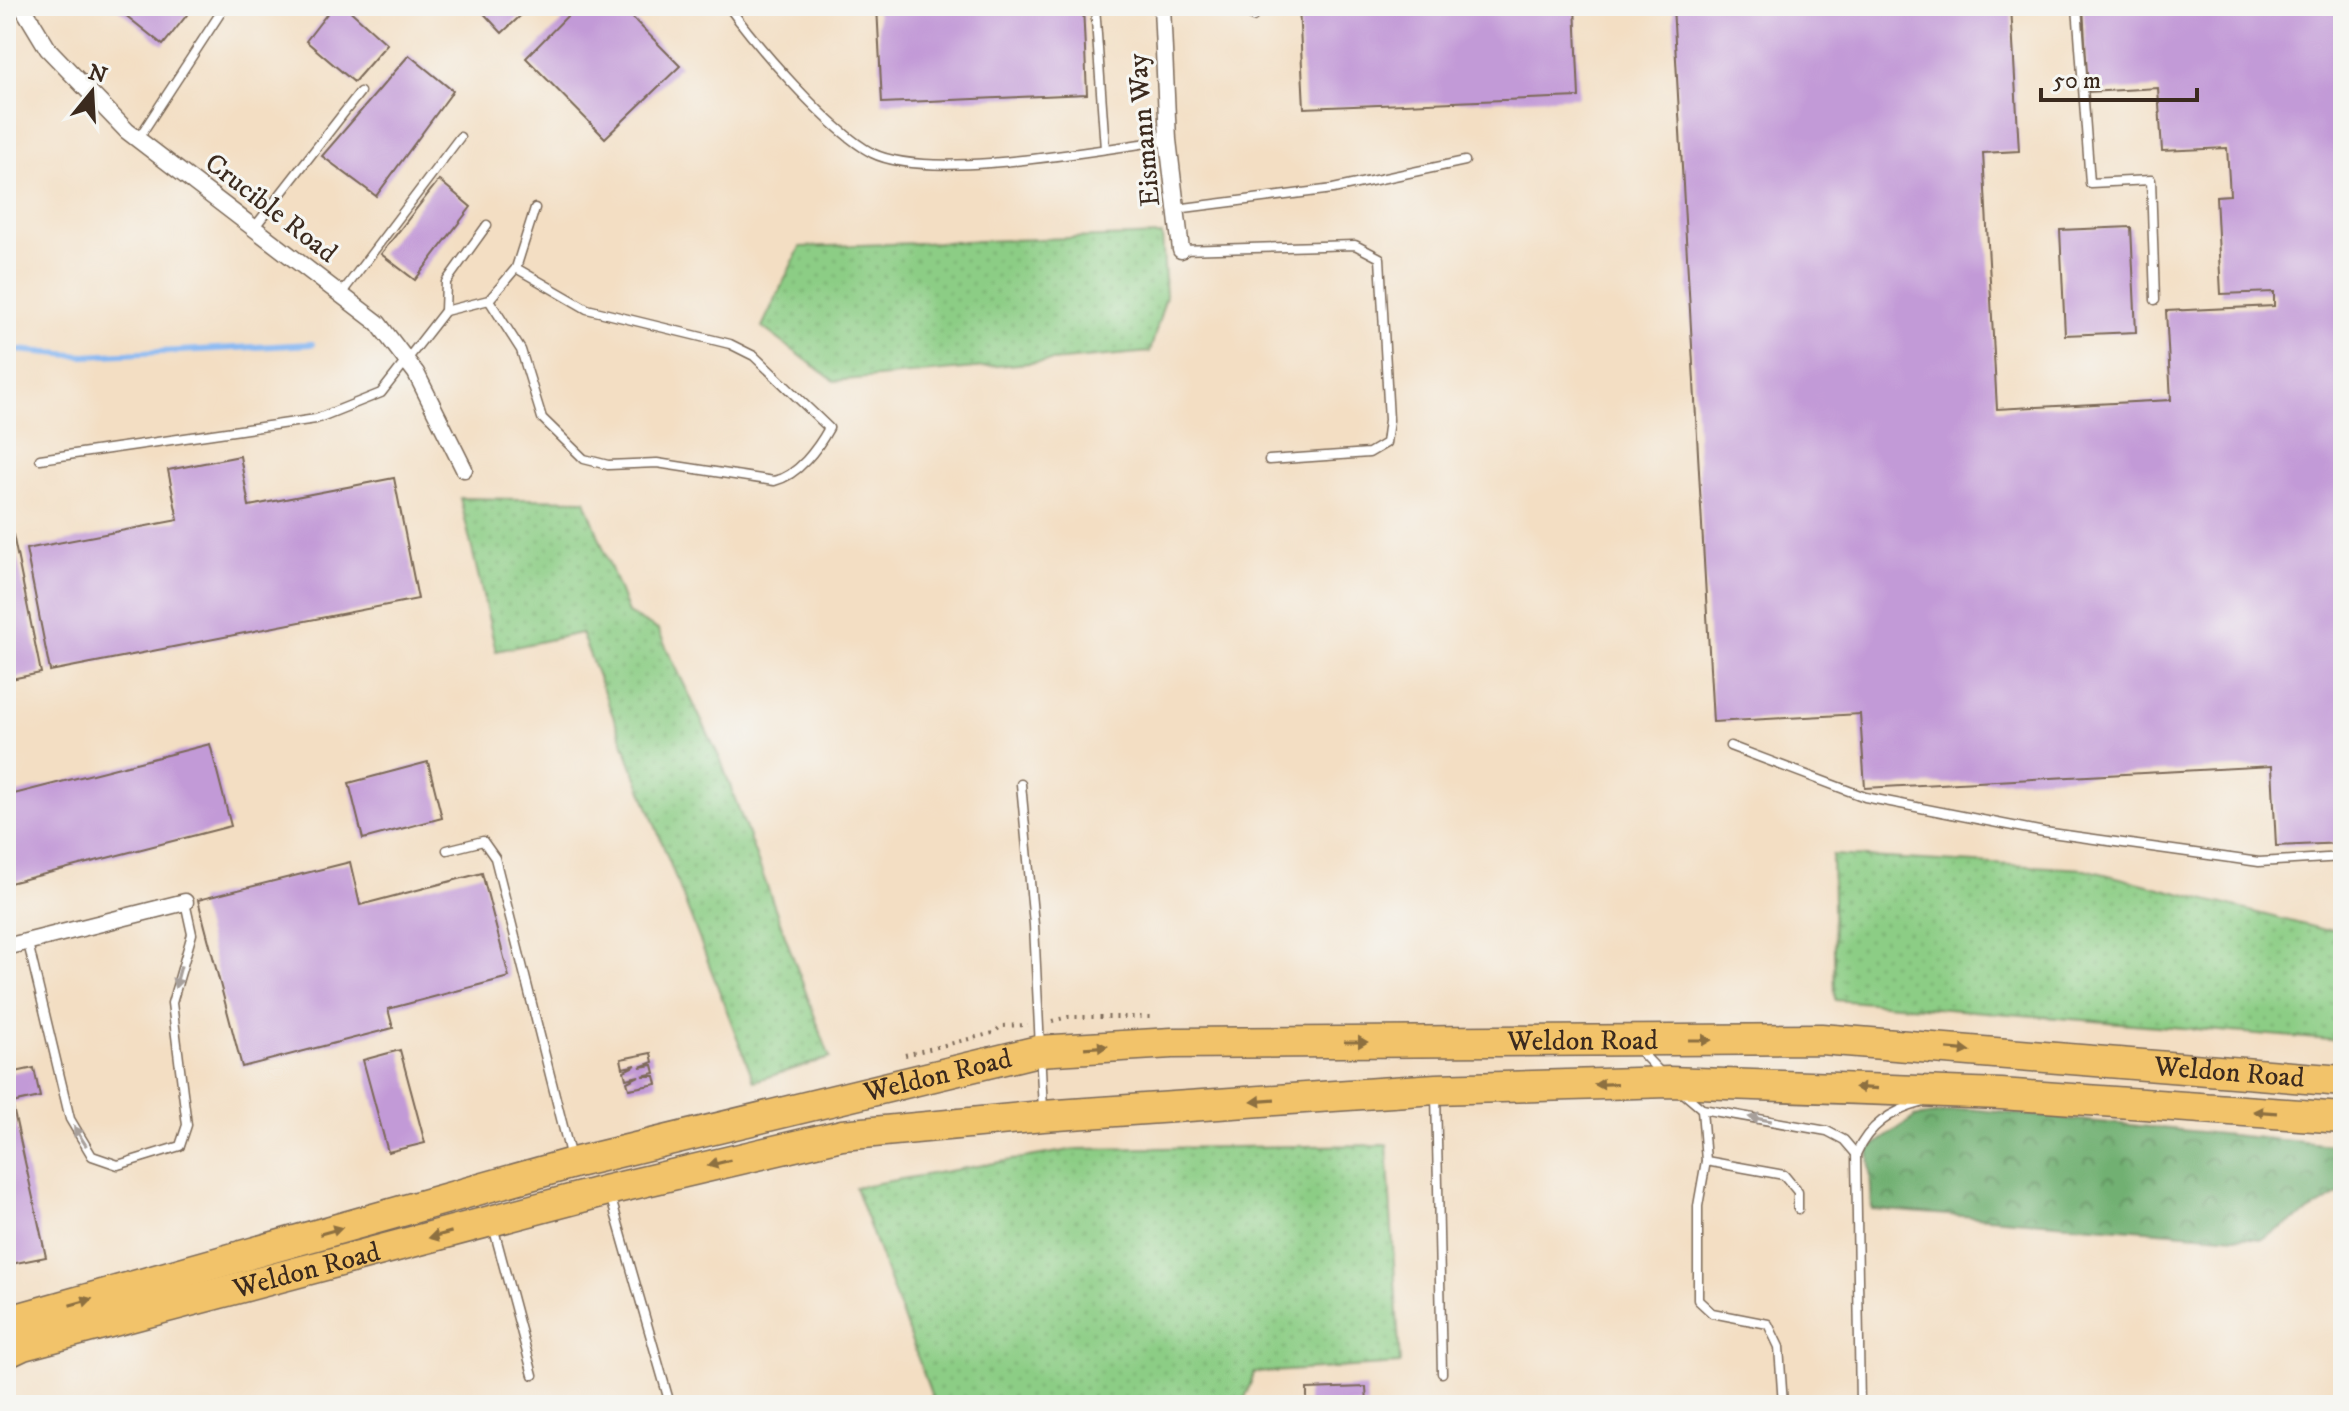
<svg xmlns="http://www.w3.org/2000/svg" width="2349" height="1411" font-family="'IM FELL DW Pica',serif">
  <style>
    .grass { fill: url(#grass-dots); stroke: #647c52; stroke-width: 2 }
    .forest { fill: url(#forest-crowns); stroke: #566d48; stroke-width: 2 }
    .lines { fill: none; stroke-linecap: round; stroke-linejoin: round }
    .stream { stroke: #86b7f2; stroke-width: 6 }
    .building { fill: #c29ad7 }
    .lane-casing { stroke: #7b6958; stroke-width: 11 }
    .street-casing { stroke: #7b6958; stroke-width: 19 }
    .highway-casing { stroke: #7b6958; stroke-width: 33 }
    .path { stroke: #7b6958; stroke-width: 4; stroke-dasharray: 2 6; stroke-linecap: butt }
    .lane { stroke: #fff; stroke-width: 8 }
    .street { stroke: #fff; stroke-width: 16 }
    .highway { stroke: #f2c36a; stroke-width: 30 }
    .oneway { fill: #a79f9a }
    .oneway2 { fill: #8d6f40 }
    .labels { text-anchor: middle; dominant-baseline: central; stroke-width: 6; stroke-linejoin: round; paint-order: stroke }
    .street-label { font-size: 28px; fill: #3b2a1e; stroke: #f6f6f2 }
  </style>
  <defs>
    <pattern id="grass-dots" width="8" height="8" patternUnits="userSpaceOnUse" patternTransform="scale(2)"><rect width="8" height="8" fill="#8ccd85"/><path d="M2 2h.1M6 6h.1" fill="none" stroke="#7ab072" stroke-width="1.8" stroke-linecap="round"/></pattern>
    <pattern id="forest-crowns" width="20" height="18" patternUnits="userSpaceOnUse" patternTransform="scale(2)"><rect width="20" height="18" fill="#71b072"/><path d="M2 6a3 3 0 1 1 6 0M12 15a3 3 0 1 1 6 0" fill="none" stroke="#5e8f5d"/></pattern>
  </defs>
  <rect width="100%" height="100%" fill="#f6f6f2"/>
  <filter id="ink" filterUnits="userSpaceOnUse"><feTurbulence type="fractalNoise" baseFrequency=".0125" numOctaves="2"/><feDisplacementMap in="SourceGraphic" scale="16" xChannelSelector="R" yChannelSelector="G"/><feConvolveMatrix kernelMatrix="1 2 1 2 8 2 1 2 1" color-interpolation-filters="sRGB"/></filter>
  <filter id="wash" filterUnits="userSpaceOnUse"><feTurbulence type="fractalNoise" baseFrequency=".006" numOctaves="4" result="noise"/><feDisplacementMap in="SourceGraphic" scale="32" xChannelSelector="R" yChannelSelector="G"/><feGaussianBlur stdDeviation="1.8" result="paint"/><feColorMatrix in="noise" values="0 0 0 0 0 0 0 0 0 0 0 0 0 0 0 0 0 1.4 0 .05"/><feComposite in="paint" operator="in"/></filter>
  <g filter="url(#wash)">
    <rect width="100%" height="100%" fill="#f3dec3"/>
    <g class="grass">
      <path d="M1162 235 1166 296 1150 352 834 381 762 327 800 247Z"/>
      <path d="M460 498 585 500 628 613 658 630 721 761 830 1058 754 1081 581 633 496 651Z"/>
      <path d="M1832 855 2085 869 2325 930 2343 929V1041L1835 1000Z"/>
      <path d="M1387 1145 1400 1364 1254 1373 1243 1405H935L855 1187 1076 1149Z"/>
    </g>
    <path class="forest" d="M1968 1109 2343 1146V1192L2262 1239 1872 1209 1869 1149 1915 1117Z"/>
    <g class="lines">
      <path class="stream" d="M6 349 84 356 312 344"/>
    </g>
    <g id="blocks">
      <g class="building">
        <path d="M114 6H194L163 45Z"/>
        <path d="M333 6H345L387 44 354 82 306 41Z"/>
        <path d="M477 6H531L502 33Z"/>
        <path d="M577 6H621L680 66 605 138 526 58Z"/>
        <path d="M877 6H1083L1087 94 882 103Z"/>
        <path d="M1299 6H1575L1579 97 1304 108Z"/>
        <path d="M1673 6H2011L2019 151 1983 153 1997 409 2171 400 2166 311 2274 306V292L2221 294 2216 196 2230 195 2227 148 2162 151 2158 88 2088 92 2083 6H2343V843L2276 846 2272 766 1865 788 1860 714 1713 722Z"/>
        <path d="M409 55 453 91 376 196 322 156Z"/>
        <path d="M439 180 471 207 415 280 381 254Z"/>
        <path d="M2131 227 2136 332 2065 335 2060 230Z"/>
        <path d="M240 456 249 506 394 478 418 599 50 671 26 549 178 520 168 470Z"/>
        <path d="M6 500 41 673 6 680Z"/>
        <path d="M210 744 231 826 6 884V796Z"/>
        <path d="M428 762 442 818 363 839 349 783Z"/>
        <path d="M350 862 360 905 482 873 509 977 388 1009 393 1028 242 1067 198 900Z"/>
        <path d="M400 1050 425 1143 388 1152 363 1060Z"/>
        <path d="M651 1053 653 1062 640 1067 653 1065 655 1073 642 1076H655L657 1084 629 1089 627 1082 639 1076 626 1079 624 1071 636 1065 623 1068 621 1059Z"/>
        <path d="M34 1068 40 1097 12 1103 46 1257 6 1265V1074Z"/>
        <path d="M1366 1387 1367 1405H1307V1389Z"/>
      </g>
    </g>
  </g>
  <g filter="url(#ink)">
    <use href="#blocks" fill-opacity="0" stroke="#7b6958" stroke-width="2"/>
    <g class="lines">
      <defs>
        <g id="lane">
          <path d="M728 6C758 47 829 130 872 153 930 182 1101 149 1168 140"/>
          <path d="M1095 6 1105 149"/>
          <path d="M1252 6 1253 17"/>
          <path d="M2077 6 2090 183 2151 180 2155 300"/>
          <path d="M138 139 225 6"/>
          <path d="M1176 209 1333 189 1465 161"/>
          <path d="M254 228 360 92"/>
          <path d="M1181 250 1355 245 1380 258 1389 420 1386 443 1369 453 1269 460"/>
          <path d="M341 294 460 137"/>
          <path d="M489 300 521 350 542 418 584 459 608 465 657 463 774 481C798 476 818 448 829 428L754 356 730 344 587 309 516 268"/>
          <path d="M445 311 446 282 487 225"/>
          <path d="M40 459 316 419 381 393 445 311 489 300 516 268 535 208"/>
          <path d="M1730 746 1865 797 2044 832 2259 862 2343 857"/>
          <path d="M1021 784 1034 925 1043 1110"/>
          <path d="M447 850 483 841 495 858 571 1158"/>
          <path d="M28 943 70 1119 92 1156 118 1165 180 1146 187 1125 172 1003 192 934 185 902"/>
          <path d="M1636 1047 1663 1075"/>
          <path d="M1682 1092 1702 1109 1827 1131 1844 1140 1856 1154"/>
          <path d="M1436 1093 1442 1373"/>
          <path d="M1702 1109 1706 1161 1698 1206V1300L1712 1313 1768 1324 1779 1347 1783 1405"/>
          <path d="M1706 1161 1784 1175 1798 1192V1209"/>
          <path d="M610 1195 670 1404"/>
          <path d="M493 1226 533 1375"/>
          <path d="M1860 1405 1856 1154C1869 1125 1891 1111 1921 1103"/>
        </g>
        <g id="street">
          <path d="M22 6 48 49 127 131 378 323 416 373 464 469"/>
          <path d="M1162 6 1168 140 1181 250"/>
          <path d="M6 947 185 902"/>
        </g>
        <g id="highway">
          <path id="s1" d="M6 1322 573 1163 1038 1051 1172 1043 1821 1039 2343 1081"/>
          <path id="s2" d="M6 1353 23 1345 608 1190 842 1135 1043 1116 1436 1089 1669 1082 2001 1094 2343 1118"/>
        </g>
      </defs>
      <use href="#lane" class="lane-casing"/>
      <use href="#street" class="street-casing"/>
      <use href="#highway" class="highway-casing"/>
      <g class="path">
        <path d="M1052 1021 1068 1017H1155"/>
        <path d="M905 1055 993 1033 1002 1026 1028 1025"/>
      </g>
      <use href="#lane" class="lane"/>
      <use href="#street" class="street"/>
      <use href="#highway" class="highway"/>
    </g>
    <defs><path id="oneway-solid" d="M-6-.8H1V-3.2L6.5 0L1 3.2V.8H-6Z" transform="scale(2)"/></defs>
    <g class="oneway">
      <use href="#oneway-solid" transform="translate(178 977) rotate(105)"/>
      <use href="#oneway-solid" transform="translate(1760 1119) rotate(-170)"/>
      <use href="#oneway-solid" transform="translate(80 1136) rotate(-122)"/>
    </g>
    <g class="oneway2">
      <use href="#oneway-solid" transform="translate(1700 1040)"/>
      <use href="#oneway-solid" transform="translate(1356 1042)"/>
      <use href="#oneway-solid" transform="translate(1096 1047) rotate(-4)"/>
      <use href="#oneway-solid" transform="translate(1959 1050) rotate(5)"/>
      <use href="#oneway-solid" transform="translate(1606 1084) rotate(178)"/>
      <use href="#oneway-solid" transform="translate(1866 1088) rotate(-177)"/>
      <use href="#oneway-solid" transform="translate(1263 1101) rotate(176)"/>
      <use href="#oneway-solid" transform="translate(2265 1112) rotate(-176)"/>
      <use href="#oneway-solid" transform="translate(719 1163) rotate(166)"/>
      <use href="#oneway-solid" transform="translate(331 1231) rotate(-16)"/>
      <use href="#oneway-solid" transform="translate(440 1235) rotate(165)"/>
      <use href="#oneway-solid" transform="translate(81 1302) rotate(-16)"/>
    </g>
  </g>
  <g class="labels">
    <g class="street-label">
      <text transform="translate(1144 130) rotate(-95)">Eismann Way</text>
      <text transform="translate(271 208) rotate(38)">Crucible Road</text>
      <text stroke="none"><textPath href="#s1" startOffset="1612">Weldon Road</textPath></text>
      <text stroke="none"><textPath href="#s1" startOffset="2260">Weldon Road</textPath></text>
      <text stroke="none"><textPath href="#s1" startOffset="964">Weldon Road</textPath></text>
      <text stroke="none"><textPath href="#s2" startOffset="312">Weldon Road</textPath></text>
    </g>
  </g>
  <rect width="2349" height="1411" fill="none" stroke="#f6f6f2" stroke-width="32"/>
  <g transform="translate(92 92) rotate(18)" stroke="#f6f6f2" stroke-width="6" paint-order="stroke">
  <path d="M0-6L14 30L0 20L-14 30Z" fill="#3b2a1e"/>
  <text y="-12" font-size="22" font-weight="bold" text-anchor="middle" fill="#3b2a1e">N</text>
  </g>
  <path d="M2041 88v12h156v-12" fill="none" stroke="#3b2a1e" stroke-width="4"/>
  <text x="2053" y="88" font-size="24" fill="#3b2a1e" stroke="#f6f6f2" stroke-width="6" paint-order="stroke">50 m</text>
</svg>
